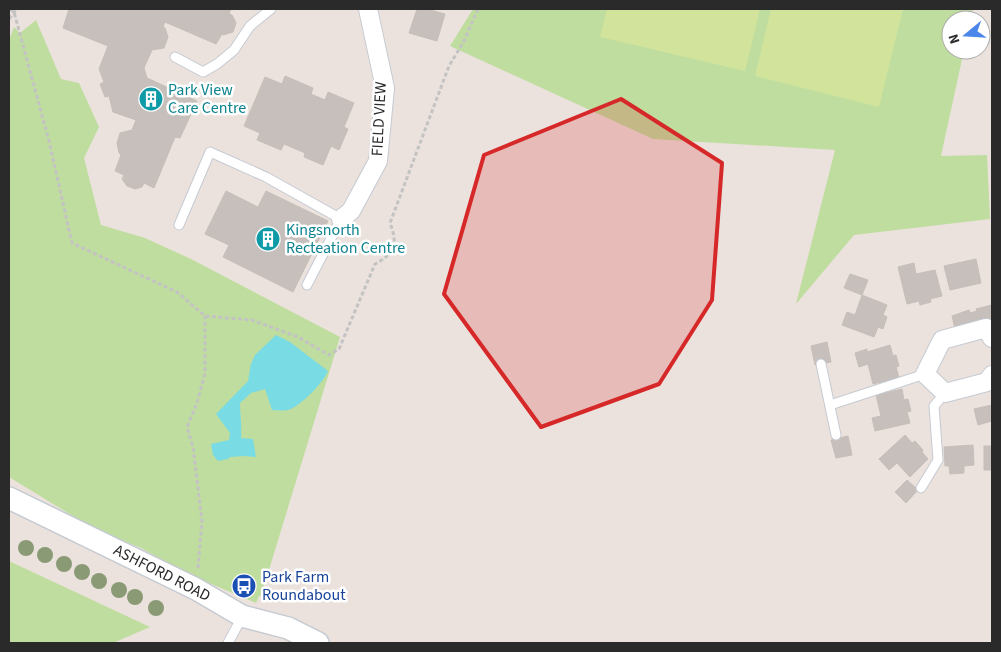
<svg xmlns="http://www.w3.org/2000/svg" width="1001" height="652" font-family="'Source Sans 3',sans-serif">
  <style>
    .green { fill: #bfdd9e }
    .pitch { fill: #d2e39b }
    .water { fill: #79dbe4 }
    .building { fill: #c6bfbc; stroke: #c6beb7 }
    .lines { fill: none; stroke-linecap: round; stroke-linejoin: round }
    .service-casing { stroke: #c5cad2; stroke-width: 11 }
    .minor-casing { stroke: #c5cad2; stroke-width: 20 }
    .tertiary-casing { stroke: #c5cad2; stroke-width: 24 }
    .path { stroke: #c3c3c3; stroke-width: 3; stroke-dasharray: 4 2.5; stroke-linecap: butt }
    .service { stroke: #fff; stroke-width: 9 }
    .minor { stroke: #fff; stroke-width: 18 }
    .tertiary { stroke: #fff; stroke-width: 21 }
    .tree { fill: #899a75 }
    .marked { fill: #d62828; fill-opacity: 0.2; stroke: #d62828; stroke-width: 4; stroke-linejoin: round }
    .labels { text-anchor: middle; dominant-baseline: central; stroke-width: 5; stroke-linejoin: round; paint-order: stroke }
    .culture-label { font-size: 16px; fill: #0d838f; stroke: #fff; text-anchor: start }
    .street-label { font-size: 16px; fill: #2a2a2a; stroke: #fff }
    .transit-label { font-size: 16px; fill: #164399; stroke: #fff; text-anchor: start }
  </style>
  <rect width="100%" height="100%" fill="#ebe2dd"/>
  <g class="green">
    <path d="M473 9H973L971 20H951V50H964L941 156 987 155 990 219 854 235 796 304 835 150 653 139 450 46Z"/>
    <path d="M36 20 61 79 79 83 99 127 84 158 101 225 145 238 191 259 340 337 261 596H259L256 603 188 574 141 548 94 529 9 477V40L14 27 20 33Z"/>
    <path d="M9 561 150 627 113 643H9Z"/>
  </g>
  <g class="pitch">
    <path d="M607 9H760L745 71 600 37Z"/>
    <path d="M771 9H903L879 107 755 76Z"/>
  </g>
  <path class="water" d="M276 335 290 342 328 371C324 382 300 407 288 410 283 411 277 410 272 410L265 389 251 393 240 403C240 415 242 425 241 438L253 439 256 457 244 456 230 457 228 459 218 461 213 455 211 444 229 440 230 433 216 414 248 381 251 364 255 355Z"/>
  <g class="building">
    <path d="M69 9H231L229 14 232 15 236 23 233 32 223 35 222 34 216 44 165 22 163 27 165 28 168 37 164 48 152 50 144 68 147 78 197 101 180 138 175 137 154 188 144 183 142 187 135 189 127 186 122 179 124 175 115 171 121 155 119 153 117 143 120 133 132 130 136 120 113 112 109 96 105 97 100 84 104 82 99 69 108 46 63 28Z"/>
    <path d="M417 9H427L445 14 437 41 409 33Z"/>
    <path d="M285 76 313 88 311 94 325 100 328 92 354 103 344 127 348 129 339 150 331 146 323 165 304 157 305 153 284 144 281 150 257 140 260 133 244 126 265 77 282 84Z"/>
    <path d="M226 191 258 207 266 191 328 221 293 292 223 257 229 245 205 234Z"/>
    <path d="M976 259 981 283 950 290 944 266Z"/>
    <path d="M914 263 916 274 935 270 942 296 930 299 931 302 920 305 919 301 907 304 898 267Z"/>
    <path d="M850 274 868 280 862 295 844 288Z"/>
    <path d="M862 295 887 305 883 315 887 317 883 329 878 327 874 337 842 325 847 312 855 315Z"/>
    <path d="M992 305V323L956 333 952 316 969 310 970 313 977 311 976 309Z"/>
    <path d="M827 342 831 362 815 365 811 346Z"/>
    <path d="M890 345 893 356 896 355 899 366 896 367 899 378 873 384 868 364 859 367 855 353 867 349V352Z"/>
    <path d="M902 389 904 400 908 399 911 411 907 412 910 423 875 431 872 418 881 416 876 395Z"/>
    <path d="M992 405V421L978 425 974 409Z"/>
    <path d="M905 435 912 443 915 441 923 450 922 452 928 459 910 477 897 463 889 470 879 459Z"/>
    <path d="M848 436 852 455 836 458 831 440Z"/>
    <path d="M973 445 974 465 964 466V473L950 474 949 466H945L944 447Z"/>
    <rect x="984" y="446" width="8" height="24"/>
    <path d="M907 480 918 490 906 503 895 492Z"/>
  </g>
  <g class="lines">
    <defs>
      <g id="service">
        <path d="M175 57 203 72 217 64 234 50 250 26 271 9"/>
        <path d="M179 225 210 152 266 177 341 219 307 285"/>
        <path d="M821 364 836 435"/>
        <path d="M830 405 925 374"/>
        <path d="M921 488 938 460 934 406 945 393"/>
        <path d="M228 643 242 617"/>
      </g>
      <g id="minor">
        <path d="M341 219 351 211 378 161 385 88 368 9"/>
        <path d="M992 338 986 328 942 340 925 374 945 393 987 382 992 375"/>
      </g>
      <path id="tertiary" d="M9 498 196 589 242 616 288 628 318 643"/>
    </defs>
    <use href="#service" class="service-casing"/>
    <use href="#minor" class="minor-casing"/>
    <use href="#tertiary" class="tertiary-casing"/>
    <g class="path">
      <path d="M10 9 14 12 49 141 72 243 177 292 205 316 252 320 298 337 329 355 339 349 375 264C395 253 398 244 390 223L449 66 464 41 478 9"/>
      <path d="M9 19 17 9"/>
      <path d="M198 568 202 521 193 447 187 427 197 403 205 373V316"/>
    </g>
    <use href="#service" class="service"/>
    <use href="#minor" class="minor"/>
    <use href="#tertiary" class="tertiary"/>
  </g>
  <g class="tree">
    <circle cx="26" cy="548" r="8"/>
    <circle cx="45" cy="555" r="8"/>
    <circle cx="64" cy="564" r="8"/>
    <circle cx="82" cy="572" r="8"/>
    <circle cx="99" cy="581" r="8"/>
    <circle cx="119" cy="590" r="8"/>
    <circle cx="135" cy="597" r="8"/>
    <circle cx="156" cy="608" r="8"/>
  </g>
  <path class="marked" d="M621 99 722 163 712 300 659 384 541 427 444 294 484 155Z"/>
  <defs>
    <symbol id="building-disc" viewBox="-11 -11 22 22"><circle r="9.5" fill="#0f9aa8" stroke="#fff"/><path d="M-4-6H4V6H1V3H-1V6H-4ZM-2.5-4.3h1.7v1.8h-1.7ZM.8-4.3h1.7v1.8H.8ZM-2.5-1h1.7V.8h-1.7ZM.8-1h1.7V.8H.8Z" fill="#fff"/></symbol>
    <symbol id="bus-disc" viewBox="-11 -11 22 22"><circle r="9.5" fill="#1a4fb4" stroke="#fff"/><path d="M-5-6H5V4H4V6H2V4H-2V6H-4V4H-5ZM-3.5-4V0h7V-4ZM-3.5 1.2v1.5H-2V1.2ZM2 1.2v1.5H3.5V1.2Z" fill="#fff"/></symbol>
  </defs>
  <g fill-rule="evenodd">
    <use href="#building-disc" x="137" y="85" width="28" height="28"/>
    <use href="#building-disc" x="254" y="225" width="28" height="28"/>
    <use href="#bus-disc" x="230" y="572" width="28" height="28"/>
  </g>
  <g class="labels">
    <g class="culture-label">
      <text x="168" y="90">Park View<tspan x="168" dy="18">Care Centre</tspan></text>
      <text x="286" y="230">Kingsnorth<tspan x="286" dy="18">Recteation Centre</tspan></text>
    </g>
    <g class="street-label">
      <text transform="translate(379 119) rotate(-87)">FIELD VIEW</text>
      <text transform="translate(162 573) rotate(27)">ASHFORD ROAD</text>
    </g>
    <g class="transit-label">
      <text x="262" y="577">Park Farm<tspan x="262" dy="18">Roundabout</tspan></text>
    </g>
  </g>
  <rect width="1001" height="652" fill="none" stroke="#2a2a2a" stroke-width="20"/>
  <g transform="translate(966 35) rotate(252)"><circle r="24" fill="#ffffff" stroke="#aaaaaa"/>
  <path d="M0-4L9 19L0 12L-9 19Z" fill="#4b86ea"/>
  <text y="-8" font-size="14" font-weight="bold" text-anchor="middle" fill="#2a2a2a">N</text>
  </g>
</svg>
